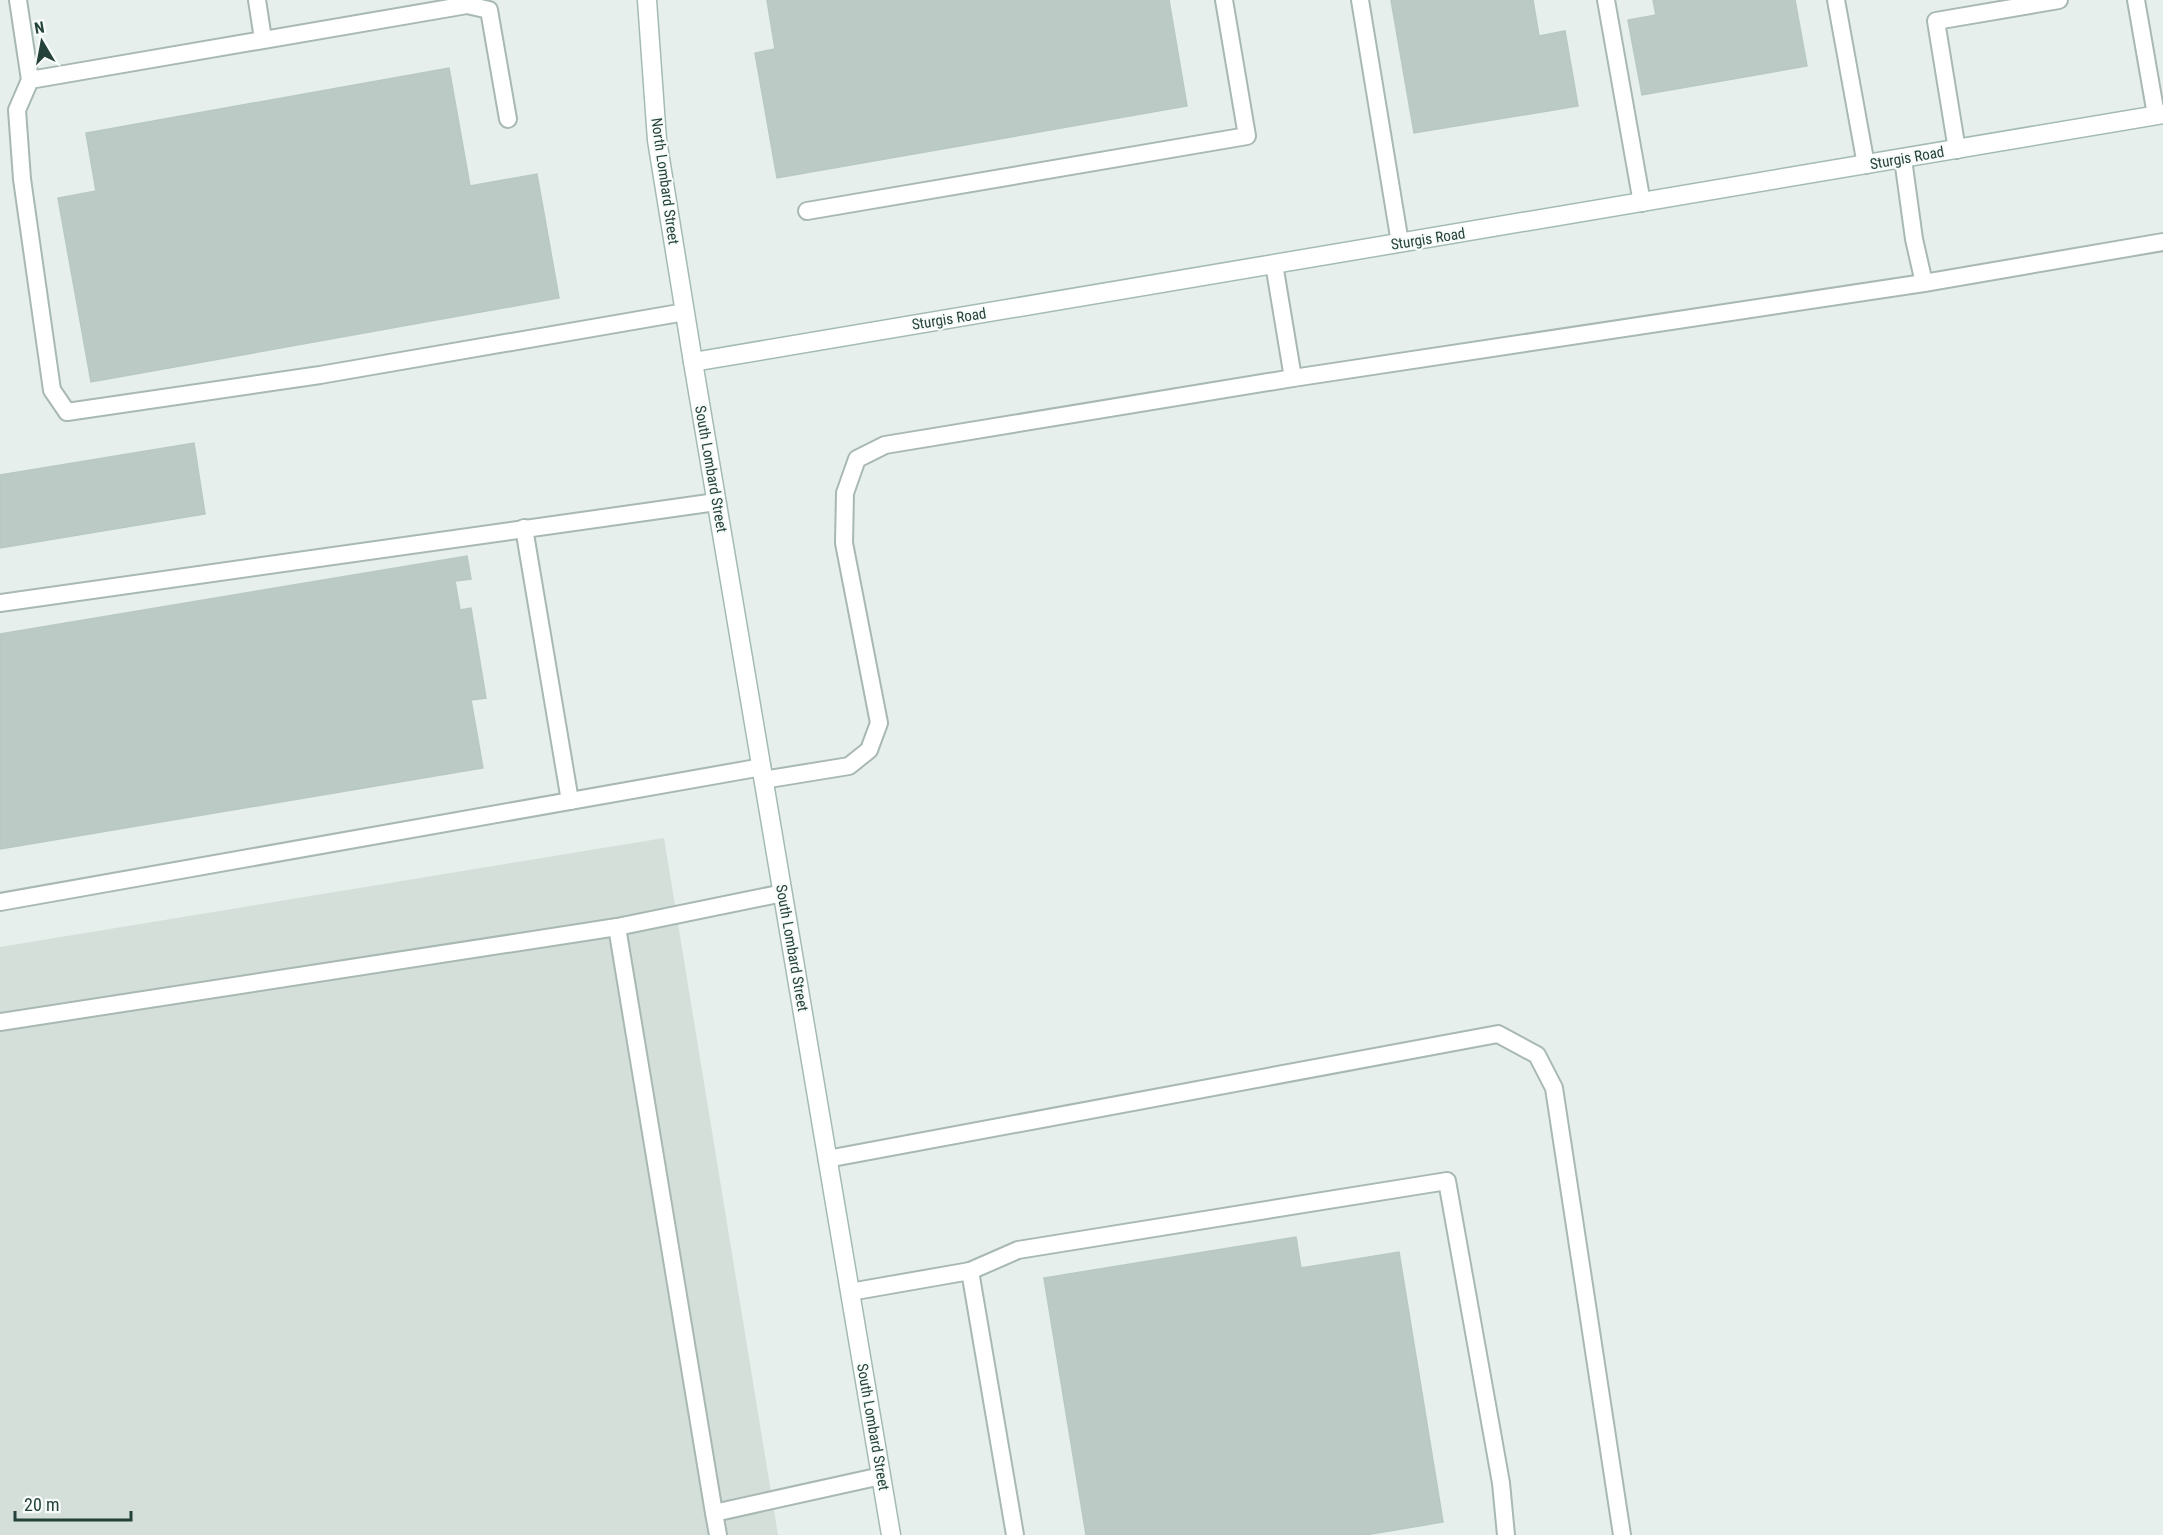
<svg xmlns="http://www.w3.org/2000/svg" width="2163" height="1535" font-family="'Roboto Condensed',sans-serif">
  <style>
    .built { fill: #d4dfda }
    .building { fill: #bbcac4; stroke: #b8c9c2; stroke-width: 1.5 }
    .lines { fill: none; stroke-linecap: round; stroke-linejoin: round }
    .lane-casing { stroke: #a8b8b2; stroke-width: 20 }
    .secondary-casing { stroke: #a4bbb3; stroke-width: 21 }
    .lane { stroke: #fff; stroke-width: 16 }
    .secondary { stroke: #fff; stroke-width: 18 }
    .labels { text-anchor: middle; dominant-baseline: central; stroke-width: 4.5; stroke-linejoin: round; paint-order: stroke }
    .street-label { font-size: 15px; fill: #24423a; stroke: #f7fbf9 }
  </style>
  <rect width="100%" height="100%" fill="#e6efeb"/>
  <path class="built" d="M664 838 778 1535H0V947Z"/>
  <g class="building">
    <path d="M767 0H1169L1187 106 777 178 755 53 775 49Z"/>
    <path d="M1391 0H1533L1539 36 1565 31 1578 106 1414 133Z"/>
    <path d="M1653 0H1795L1807 66 1642 95 1628 20 1656 15Z"/>
    <path d="M449 68 470 186 537 174 559 298 91 382 58 198 96 191 86 133Z"/>
    <path d="M194 443 205 514 0 548V475Z"/>
    <path d="M467 556 471 579 455 581 460 610 471 608 486 698 471 700 483 768 0 849V634Z"/>
    <path d="M1296 1237 1301 1268 1399 1252 1443 1522 1365 1535H1086L1044 1278Z"/>
  </g>
  <g class="lines">
    <defs>
      <g id="lane">
        <path d="M18 0 30 80"/>
        <path d="M257 0 263 39"/>
        <path d="M1360 0 1400 243"/>
        <path d="M1606 0 1642 203"/>
        <path d="M1836 0 1866 165"/>
        <path d="M2136 0 2156 115"/>
        <path d="M508 119 489 10 467 5 30 80 17 110 22 179 52 390 67 412 320 375 685 312"/>
        <path d="M1957 150 1936 21 2059 0"/>
        <path d="M1903 159 1914 239 1924 283"/>
        <path d="M807 211 1247 136 1224 0"/>
        <path d="M1274 264 1293 378"/>
        <path d="M524 528 570 801"/>
        <path d="M0 603 716 502"/>
        <path d="M763 780 849 766 869 750 879 723 844 543 845 493 857 459 885 445 1293 378 1924 283 2163 242"/>
        <path d="M0 902 762 767"/>
        <path d="M0 1022 617 927"/>
        <path d="M827 1159 1498 1034 1537 1055 1554 1088 1622 1535"/>
        <path d="M970 1271 1018 1250 1447 1181 1501 1483 1506 1535"/>
        <path d="M850 1292 970 1271 1015 1535"/>
        <path d="M714 1513 617 927 783 893"/>
        <path d="M718 1535 714 1513 881 1476"/>
      </g>
      <g id="secondary">
        <path d="M647 0 657 140 693 362 891 1535"/>
        <path d="M693 362 2163 114"/>
      </g>
    </defs>
    <use href="#lane" class="lane-casing"/>
    <use href="#secondary" class="secondary-casing"/>
    <use href="#lane" class="lane"/>
    <use href="#secondary" class="secondary"/>
  </g>
  <g class="labels">
    <g class="street-label">
      <text transform="translate(1907 158) rotate(-10)">Sturgis Road</text>
      <text transform="translate(665 181) rotate(82)">North Lombard Street</text>
      <text transform="translate(1428 239) rotate(-9)">Sturgis Road</text>
      <text transform="translate(949 319) rotate(-9)">Sturgis Road</text>
      <text transform="translate(711 469) rotate(80)">South Lombard Street</text>
      <text transform="translate(792 948) rotate(80)">South Lombard Street</text>
      <text transform="translate(873 1427) rotate(80)">South Lombard Street</text>
    </g>
  </g>
  <g transform="translate(42 42) rotate(350)" stroke="#f7fbf9" stroke-width="4.5" paint-order="stroke">
  <path d="M0-4.5L10 22L0 15L-10 22Z" fill="#24423a"/>
  <text y="-9" font-size="16" font-weight="bold" text-anchor="middle" fill="#24423a">N</text>
  </g>
  <path d="M15 1511v9h116v-9" fill="none" stroke="#24423a" stroke-width="3"/>
  <text x="24" y="1511" font-size="18" fill="#24423a" stroke="#f7fbf9" stroke-width="4.5" paint-order="stroke">20 m</text>
</svg>
